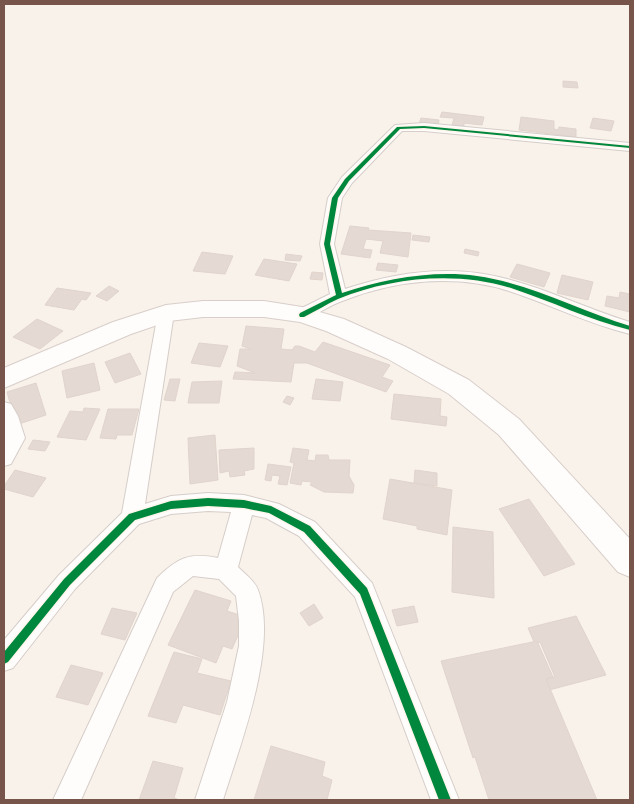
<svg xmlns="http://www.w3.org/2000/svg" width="634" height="804" font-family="Figtree,sans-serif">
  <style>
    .building { fill: #e4dad3; stroke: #e1d4cd }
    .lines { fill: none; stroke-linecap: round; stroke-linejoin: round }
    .street-casing { stroke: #d6cdc8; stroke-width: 2 }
    .secondary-casing { stroke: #d9cec9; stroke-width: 2 }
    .street { fill: #fefdfc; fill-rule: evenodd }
    .secondary { fill: #fefdfc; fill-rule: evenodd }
    .cycleway-casing { stroke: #fff6ed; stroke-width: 3 }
    .cycleway { fill: #00873e; fill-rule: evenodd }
  </style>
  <rect width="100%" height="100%" fill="#f8f2eb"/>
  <g class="building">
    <path d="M563 81 577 82 578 88 563 87Z"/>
    <path d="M442 112 484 117 482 125 464 123V126L452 125 454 118 440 117Z"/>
    <path d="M521 117 554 121V129L558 130 559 127 576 129V137L519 130Z"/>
    <path d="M421 118 439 120 438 126 419 124Z"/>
    <path d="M593 118 614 121 611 131 590 128Z"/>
    <path d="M350 226 369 228 368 230 411 233 408 257 380 253 383 241 366 239 363 249 372 250 370 258 341 254Z"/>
    <path d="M413 235 430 237 429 242 412 240Z"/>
    <path d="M465 249 479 252 478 256 464 253Z"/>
    <path d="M202 252 233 256 225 274 193 271Z"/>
    <path d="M286 254 302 256 300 261 285 260Z"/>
    <path d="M264 259 297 264 289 281 255 275Z"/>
    <path d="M378 263 398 265 396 272 376 270Z"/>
    <path d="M517 264 550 273 544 287 510 277Z"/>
    <path d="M312 272 323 273 322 280 310 279Z"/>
    <path d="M562 275 593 282 588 300 557 293Z"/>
    <path d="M109 286 119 291 107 301 96 296Z"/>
    <path d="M57 288 91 293 86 300 82 299 74 310 45 305Z"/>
    <path d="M620 292 630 294V312L605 306 607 296 619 298Z"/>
    <path d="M37 319 63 331 40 349 13 337Z"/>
    <path d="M246 326 284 329 281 349 292 350 295 346H299L315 352 323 342 390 365 382 377 393 381 386 392 307 363H294L291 382 233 379 235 372 255 373 237 366 240 349H251L242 346Z"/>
    <path d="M199 343 228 346 220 367 191 363Z"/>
    <path d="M130 353 141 374 115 383 105 362Z"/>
    <path d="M94 363 100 390 67 398 62 371Z"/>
    <path d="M170 379H180L175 401 164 400Z"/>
    <path d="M316 379 343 382 340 401 312 399Z"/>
    <path d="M222 381 219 403H188L192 382Z"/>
    <path d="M36 383 46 415 16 425 7 392Z"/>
    <path d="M394 394 441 399 440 416 447 417 446 426 391 419Z"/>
    <path d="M287 396 294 398 290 405 283 402Z"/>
    <path d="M84 408 100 409 86 440 57 437 70 411 83 412Z"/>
    <path d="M108 409H139L132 435H117L116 439 100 438Z"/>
    <path d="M215 435 218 480 190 484 188 438Z"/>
    <path d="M33 440 50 442 45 451 28 449Z"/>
    <path d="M254 448V469L244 471 245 475 230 477 229 471 220 473 219 450Z"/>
    <path d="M293 448 309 450 307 460 315 461 316 455H328L329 460H350L349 476 354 485 353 493 324 492 310 485 312 482 302 481 301 485 290 483 294 463 290 462Z"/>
    <path d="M268 464 291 467 287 485 278 484 280 476 272 475 271 481 265 480Z"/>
    <path d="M15 470 46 478 33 497 4 489V486Z"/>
    <path d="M415 470 437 473V486L414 483Z"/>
    <path d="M390 479 452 490 447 535 417 529V526L383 519Z"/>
    <path d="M529 499 575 564 544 576 499 509Z"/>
    <path d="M453 527 493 532 494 598 452 592Z"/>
    <path d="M195 590 231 601 227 611 246 617 232 649 223 646 216 663 168 645Z"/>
    <path d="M314 604 323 618 309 626 300 613Z"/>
    <path d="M414 606 418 622 397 626 392 610Z"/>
    <path d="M112 608 137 613 125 640 101 634Z"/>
    <path d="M576 616 606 675 549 690 544 679 555 677 540 642 535 644 528 628Z"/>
    <path d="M537 641 553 677 546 679 597 800H489L475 757 473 758 441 661Z"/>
    <path d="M174 652 202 659 197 673 231 681 220 715 183 705 176 723 148 716Z"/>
    <path d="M71 665 103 673 88 705 56 697Z"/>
    <path d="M271 746 325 762 322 776 332 780 327 800H254Z"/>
    <path d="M153 761 183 768 174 798 180 800H139Z"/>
  </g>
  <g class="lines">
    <defs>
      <g id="street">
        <path d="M424 123 630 143V151L424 131H402L352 183 342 198 334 244 345 289C387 275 433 267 477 273 530 280 580 307 630 322V334C589 324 549 304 509 291 456 274 396 280 345 300 332 304 320 312 308 319L302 320 296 319 294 315 296 311 330 294 320 244 328 198 342 177 395 125Z"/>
        <path d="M166 308 172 309 174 313 145 504 171 496 208 493 244 495 279 504 315 522 372 583 459 800H431L355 597 299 536 266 518 252 515 238 567C245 574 255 581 258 590 279 646 240 745 223 800H195L227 702 239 646V621L236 596 219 579 193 576 173 592 81 800H53L157 578C177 558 190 552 218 558L231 512 208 511 171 514 139 524 75 589 13 668 4 671V640L59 575 122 513 158 313 160 309Z"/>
        <path d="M4 402 11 404 18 416 25 438 11 464 4 466Z"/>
      </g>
      <path id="secondary" d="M203 301H264L302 307 344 319 406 347 469 380 519 419 630 539V577L618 572 499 435 449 394 388 359 326 331 300 322 264 317H203L169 321 131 334 4 388V368L113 322 166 305Z"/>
    </defs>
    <use href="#street" class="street-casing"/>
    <use href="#secondary" class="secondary-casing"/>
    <use href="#street" class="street"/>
    <use href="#secondary" class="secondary"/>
    <defs>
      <g id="cycleway">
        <path d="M424 126 630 146V148L424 128 400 129 349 181 338 198 330 244 342 293C385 279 432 270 477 276 528 283 581 311 630 326V330C589 320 551 301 511 288 457 271 391 277 338 299 327 304 316 311 304 317H300L299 315 300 313 336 295 324 244 332 198 345 179 397 127Z"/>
        <path d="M208 498 244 500 271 506 310 526 367 588 451 800H439L360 594 304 532 269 513 244 508 208 506 171 509 135 520 70 585 8 662 4 664V652L64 579 129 514 171 501Z"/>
      </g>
    </defs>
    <use href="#cycleway" class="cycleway-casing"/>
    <use href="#cycleway" class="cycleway"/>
  </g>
  <rect width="634" height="804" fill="none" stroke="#77554a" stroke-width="10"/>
</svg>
